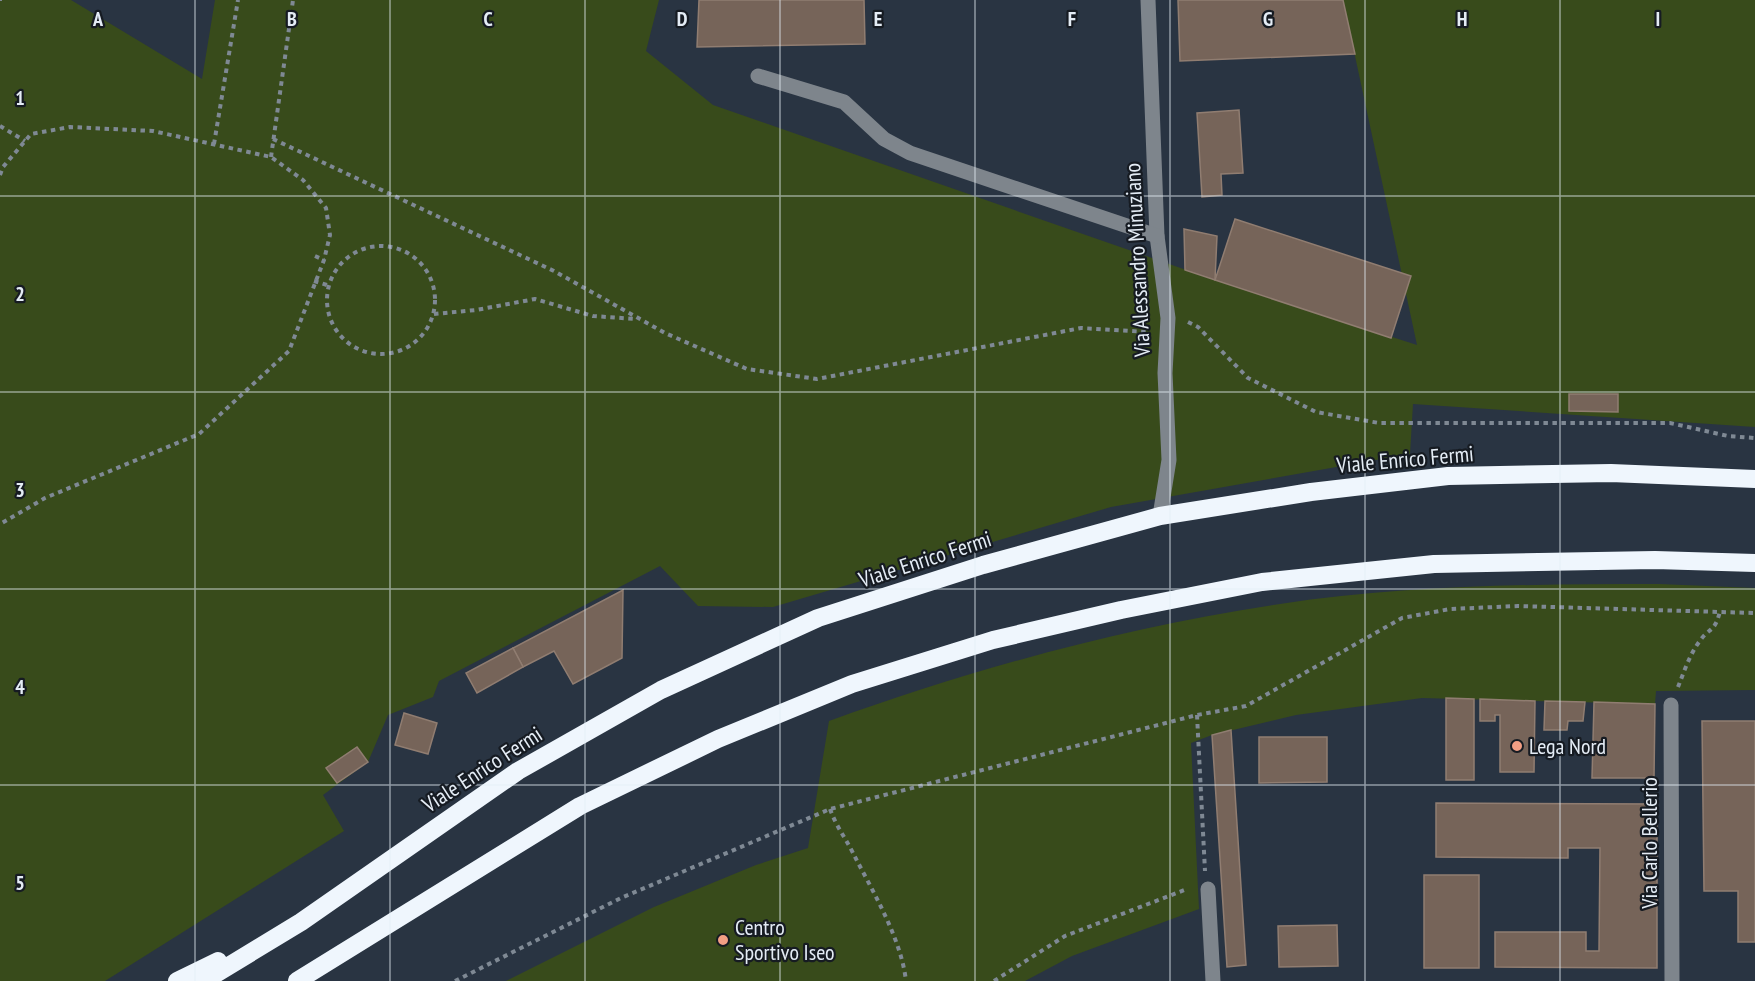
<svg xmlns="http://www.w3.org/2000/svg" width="1755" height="981" font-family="'PT Sans Narrow',sans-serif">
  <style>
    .green { fill: #384b1b }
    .building { fill: #766459; stroke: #907d71; stroke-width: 1.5 }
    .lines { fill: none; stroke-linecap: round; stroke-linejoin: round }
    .path { stroke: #7f8994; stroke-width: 4; stroke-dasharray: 4.5 4.5; stroke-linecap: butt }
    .minor { stroke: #7e858c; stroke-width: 15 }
    .highway { stroke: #eff6fd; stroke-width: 18 }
    .grid { fill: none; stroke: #e4ecf5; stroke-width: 1.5; stroke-opacity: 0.55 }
    .poi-dot { fill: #f39f84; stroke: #161b22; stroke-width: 2 }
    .labels { text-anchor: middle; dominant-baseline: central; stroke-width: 4.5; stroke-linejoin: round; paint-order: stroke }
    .street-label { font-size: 22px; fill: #e4ecf5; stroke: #161b22 }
    .poi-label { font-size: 22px; fill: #e4ecf5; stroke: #161b22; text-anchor: start }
    .grid-label { font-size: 20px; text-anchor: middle; font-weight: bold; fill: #e4ecf5; stroke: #161b22; stroke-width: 4.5; stroke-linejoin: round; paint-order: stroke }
  </style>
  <rect width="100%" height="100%" fill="#293442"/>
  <g class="green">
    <path d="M0 0H71L202 79 215 0H659L646 51 713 105 1215 280 1417 345 1343 0H1755V427L1413 404 1410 454 1111 507 773 607 698 606 660 566 439 681 433 697 388 715 368 762 323 795 344 831 105 981H0Z"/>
    <path d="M1659 584 1755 588V690L1656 691 1655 704 1422 698 1296 715 1212 735 1191 743 1199 909 1072 956 1025 981H506L654 907 756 865 808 848 829 721C976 668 1125 627 1280 604 1405 585 1532 584 1659 584Z"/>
  </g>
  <g class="building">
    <path d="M699 0H864L865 44 697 47Z"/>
    <path d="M1178 0H1343L1355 54 1180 61Z"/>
    <path d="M1239 110 1243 173 1221 174 1222 195 1202 197 1197 113Z"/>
    <path d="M1235 219 1411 276 1391 338 1215 280Z"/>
    <path d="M1184 229 1217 236 1215 280 1185 270Z"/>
    <path d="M1569 394H1618V412L1569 411Z"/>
    <path d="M623 590 622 658 573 684 554 651 523 667 513 648Z"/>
    <path d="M513 648 523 667 477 693 466 673Z"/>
    <path d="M1446 698 1474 699V780H1446Z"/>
    <path d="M1480 699 1535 701 1534 772H1500V715H1495V721H1480Z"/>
    <path d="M1545 701 1585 702 1583 721H1568L1567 730H1544Z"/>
    <path d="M1594 702 1655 704 1654 778H1592Z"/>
    <path d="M404 713 437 723 428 754 395 745Z"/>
    <path d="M1702 721H1755V942H1738V891H1704Z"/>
    <path d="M1231 730 1246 965 1227 967 1212 735Z"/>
    <path d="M1259 737H1327V782L1259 783Z"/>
    <path d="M357 747 368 762 337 783 326 768Z"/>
    <path d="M1436 803 1657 804V968L1495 967V932H1586V951H1599L1600 848H1568V858L1436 857Z"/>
    <rect x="1424" y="875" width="55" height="93"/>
    <path d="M1337 925 1338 966 1279 967 1278 926Z"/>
  </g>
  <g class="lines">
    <g class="path">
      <path d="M0 1V0"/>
      <path d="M0 126 25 141"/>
      <path d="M273 139 554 271 665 333 747 369 817 379 1081 328 1147 332"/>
      <path d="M214 144 238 0"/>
      <path d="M271 157 293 0"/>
      <path d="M0 175 3 167 31 134 70 127 153 131 271 157 303 180 326 208 330 235 324 260 289 351 199 434 45 498 0 524"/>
      <circle cx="381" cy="300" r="54"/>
      <path d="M315 256 324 260"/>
      <path d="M314 281 327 285"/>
      <path d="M434 314 476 310 535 299 593 316 636 319"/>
      <path d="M1188 322 1198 327 1248 378 1316 412 1379 423H1670L1728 436 1755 438"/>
      <path d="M1678 687C1684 672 1689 656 1699 642 1709 627 1715 633 1720 611"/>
      <path d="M1197 715 1205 871"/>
      <path d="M830 809C837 828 845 837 853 853 873 892 901 938 906 981"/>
      <path d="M455 981 621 898 830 809 1197 715 1246 706 1402 618 1450 609 1518 606 1755 613"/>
      <path d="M994 981 1065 936 1187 889"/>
    </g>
    <g class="minor">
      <path d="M1148 0 1157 236 1168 318 1165 373 1169 460 1160 516"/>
      <path d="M758 76 844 102 884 139 910 153 1157 236"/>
      <path d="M1671 705 1672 981"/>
      <path d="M1208 889 1213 981"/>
    </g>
    <g class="highway">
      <path d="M177 981 218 961"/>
      <path d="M204 981 301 922 518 771 661 690 818 618 983 565 1160 516 1311 492 1448 476 1611 473 1755 479"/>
      <path d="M297 981 580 806 718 739 852 684 993 640 1121 610 1262 582 1434 564 1655 560 1755 563"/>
    </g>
  </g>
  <path class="grid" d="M195 0V981M390 0V981M585 0V981M780 0V981M975 0V981M1170 0V981M1365 0V981M1560 0V981M0 196H1755M0 392H1755M0 589H1755M0 785H1755"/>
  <g class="poi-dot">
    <circle cx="1517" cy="746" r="6"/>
    <circle cx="723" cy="940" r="6"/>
  </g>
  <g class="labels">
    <g class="street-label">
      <text transform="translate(1137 260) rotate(-93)">Via Alessandro Minuziano</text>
      <text transform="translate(1405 459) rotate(-5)">Viale Enrico Fermi</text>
      <text transform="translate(925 559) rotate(-18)">Viale Enrico Fermi</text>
      <text transform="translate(482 769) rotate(-33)">Viale Enrico Fermi</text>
      <text transform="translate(1649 843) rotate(-90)">Via Carlo Bellerio</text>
    </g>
    <g class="poi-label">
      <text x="1529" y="746">Lega Nord</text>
      <text x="735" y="927">Centro<tspan x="735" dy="25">Sportivo Iseo</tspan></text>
    </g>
  </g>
  <g class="grid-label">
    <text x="98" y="26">A</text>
    <text x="292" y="26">B</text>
    <text x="488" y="26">C</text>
    <text x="682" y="26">D</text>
    <text x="878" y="26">E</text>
    <text x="1072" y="26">F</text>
    <text x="1268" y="26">G</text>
    <text x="1462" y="26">H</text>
    <text x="1658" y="26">I</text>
    <text x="20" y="105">1</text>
    <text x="20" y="301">2</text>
    <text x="20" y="497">3</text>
    <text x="20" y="694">4</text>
    <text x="20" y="890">5</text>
  </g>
</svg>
